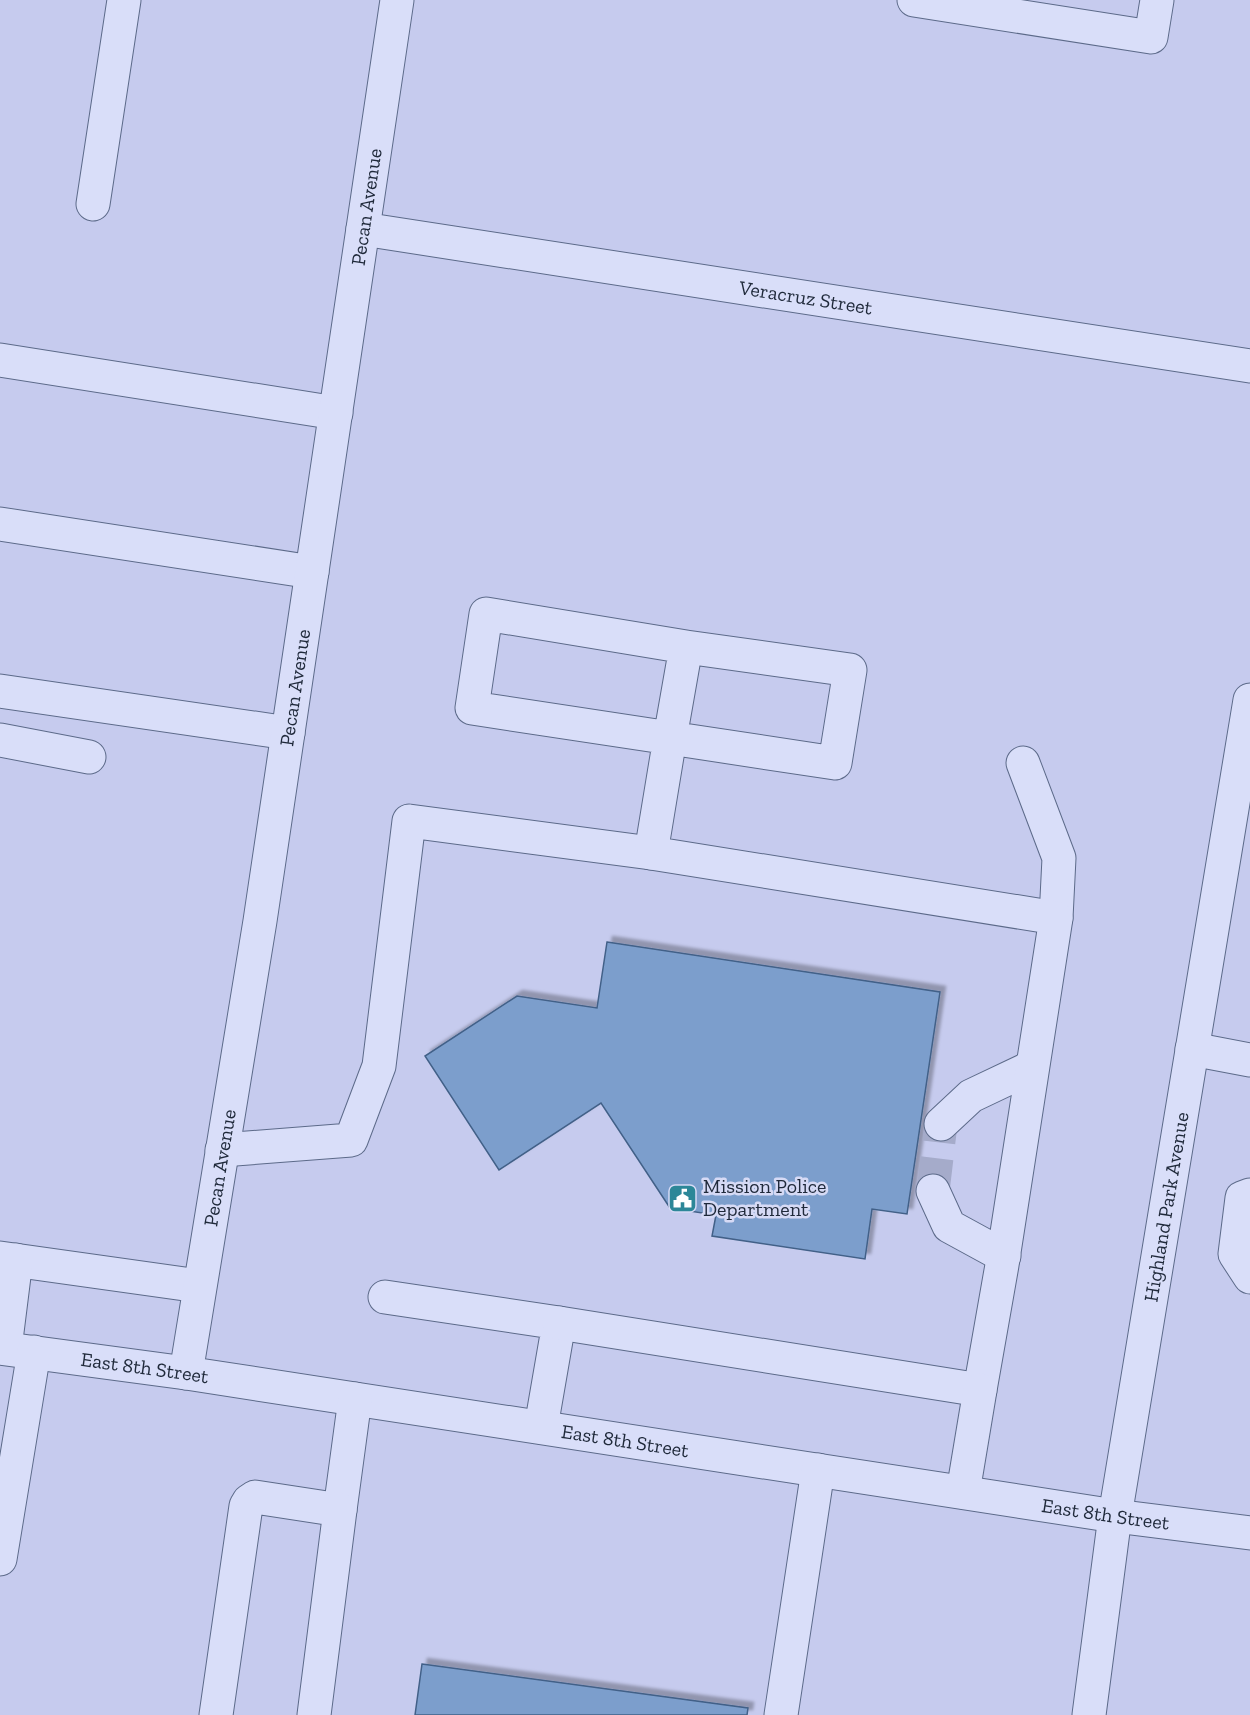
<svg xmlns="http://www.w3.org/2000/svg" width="1250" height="1715" font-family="'Zilla Slab',serif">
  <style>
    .building { fill: #7c9ecc; stroke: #426188; stroke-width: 1.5; filter: url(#shadow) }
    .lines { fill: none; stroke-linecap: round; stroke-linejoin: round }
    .minor-tunnel { stroke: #a5abca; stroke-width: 33; stroke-dasharray: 33 16; stroke-linecap: butt }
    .minor-casing { stroke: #5c6a89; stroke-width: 35 }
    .minor { stroke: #d9def9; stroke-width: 33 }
    .labels { text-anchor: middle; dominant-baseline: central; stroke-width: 5; stroke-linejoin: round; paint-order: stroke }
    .street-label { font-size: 20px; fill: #1f293a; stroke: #d6daf5 }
    .poi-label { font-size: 20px; fill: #1f293a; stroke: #d6daf5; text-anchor: start }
  </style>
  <defs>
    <filter id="shadow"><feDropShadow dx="5.5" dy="-5.5" stdDeviation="1.5" flood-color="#0004"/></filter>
  </defs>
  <rect width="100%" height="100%" fill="#c6cbee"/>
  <g class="building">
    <path d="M607 942 940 992 907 1214 872 1209 865 1259 712 1236 716 1215 670 1208 601 1103 499 1170 425 1056 517 996 597 1008Z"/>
    <path d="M422 1664 748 1708 747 1715H415Z"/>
  </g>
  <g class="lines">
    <path class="minor-tunnel" d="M933 1191 941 1124"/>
    <defs>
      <g id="minor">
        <path d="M914 0 1151 37 1157 0"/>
        <path d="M93 204 124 0"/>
        <path id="s1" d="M363 229 1250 366"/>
        <path d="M0 360 336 413"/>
        <path d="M0 524 312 572"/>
        <path d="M0 691 288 733"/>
        <path d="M0 740 89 757"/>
        <path d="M1023 763 1059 858 1056 918"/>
        <path d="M1192 1049 1250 1060"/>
        <path d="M941 1124 971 1096 1032 1067"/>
        <path d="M222 1150 351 1140 379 1066 409 821 651 853"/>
        <path d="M933 1191 949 1226 1004 1256"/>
        <path d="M1250 1195 1242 1198 1235 1254 1250 1277"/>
        <path d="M0 1258 199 1286"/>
        <path d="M385 1297 559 1323 541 1427"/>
        <path d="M559 1323 980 1390 1002 1265 1056 918 651 853 670 738 835 763 850 670 686 647 486 614 472 708 670 738 686 647"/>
        <path id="s2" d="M0 1348 186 1373 1115 1516 1250 1533"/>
        <path d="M5 1348 16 1260"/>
        <path id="s3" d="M186 1373 260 921 397 0"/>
        <path d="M963 1492 980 1390"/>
        <path d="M340 1510 355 1399"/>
        <path d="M0 1559 34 1352"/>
        <path d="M216 1715 246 1506 249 1501 255 1497 340 1510 314 1715"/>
        <path d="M781 1715 818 1470"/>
        <path id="s4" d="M1089 1715 1115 1516 1250 700"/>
      </g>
    </defs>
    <use href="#minor" class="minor-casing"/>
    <use href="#minor" class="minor"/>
  </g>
  <defs>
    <symbol id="civic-square" viewBox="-11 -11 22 22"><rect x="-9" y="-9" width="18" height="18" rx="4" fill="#2c8798" stroke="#d6daf5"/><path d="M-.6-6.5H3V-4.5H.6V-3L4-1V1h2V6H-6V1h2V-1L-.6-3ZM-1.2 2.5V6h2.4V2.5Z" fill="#fff"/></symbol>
  </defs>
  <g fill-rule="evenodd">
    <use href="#civic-square" x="666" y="1182" width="33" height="33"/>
  </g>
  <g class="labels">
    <g class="street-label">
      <text stroke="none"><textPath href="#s3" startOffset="1180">Pecan Avenue</textPath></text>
      <text stroke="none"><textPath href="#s1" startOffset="448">Veracruz Street</textPath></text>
      <text stroke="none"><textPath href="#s3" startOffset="694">Pecan Avenue</textPath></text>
      <text stroke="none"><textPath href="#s3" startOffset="208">Pecan Avenue</textPath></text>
      <text stroke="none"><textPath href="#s4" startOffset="514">Highland Park Avenue</textPath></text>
      <text stroke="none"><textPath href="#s2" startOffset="146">East 8th Street</textPath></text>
      <text stroke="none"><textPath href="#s2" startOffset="632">East 8th Street</textPath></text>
      <text stroke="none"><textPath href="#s2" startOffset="1118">East 8th Street</textPath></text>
    </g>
    <g class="poi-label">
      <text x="703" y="1186">Mission Police<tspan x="703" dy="23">Department</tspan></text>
    </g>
  </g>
</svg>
